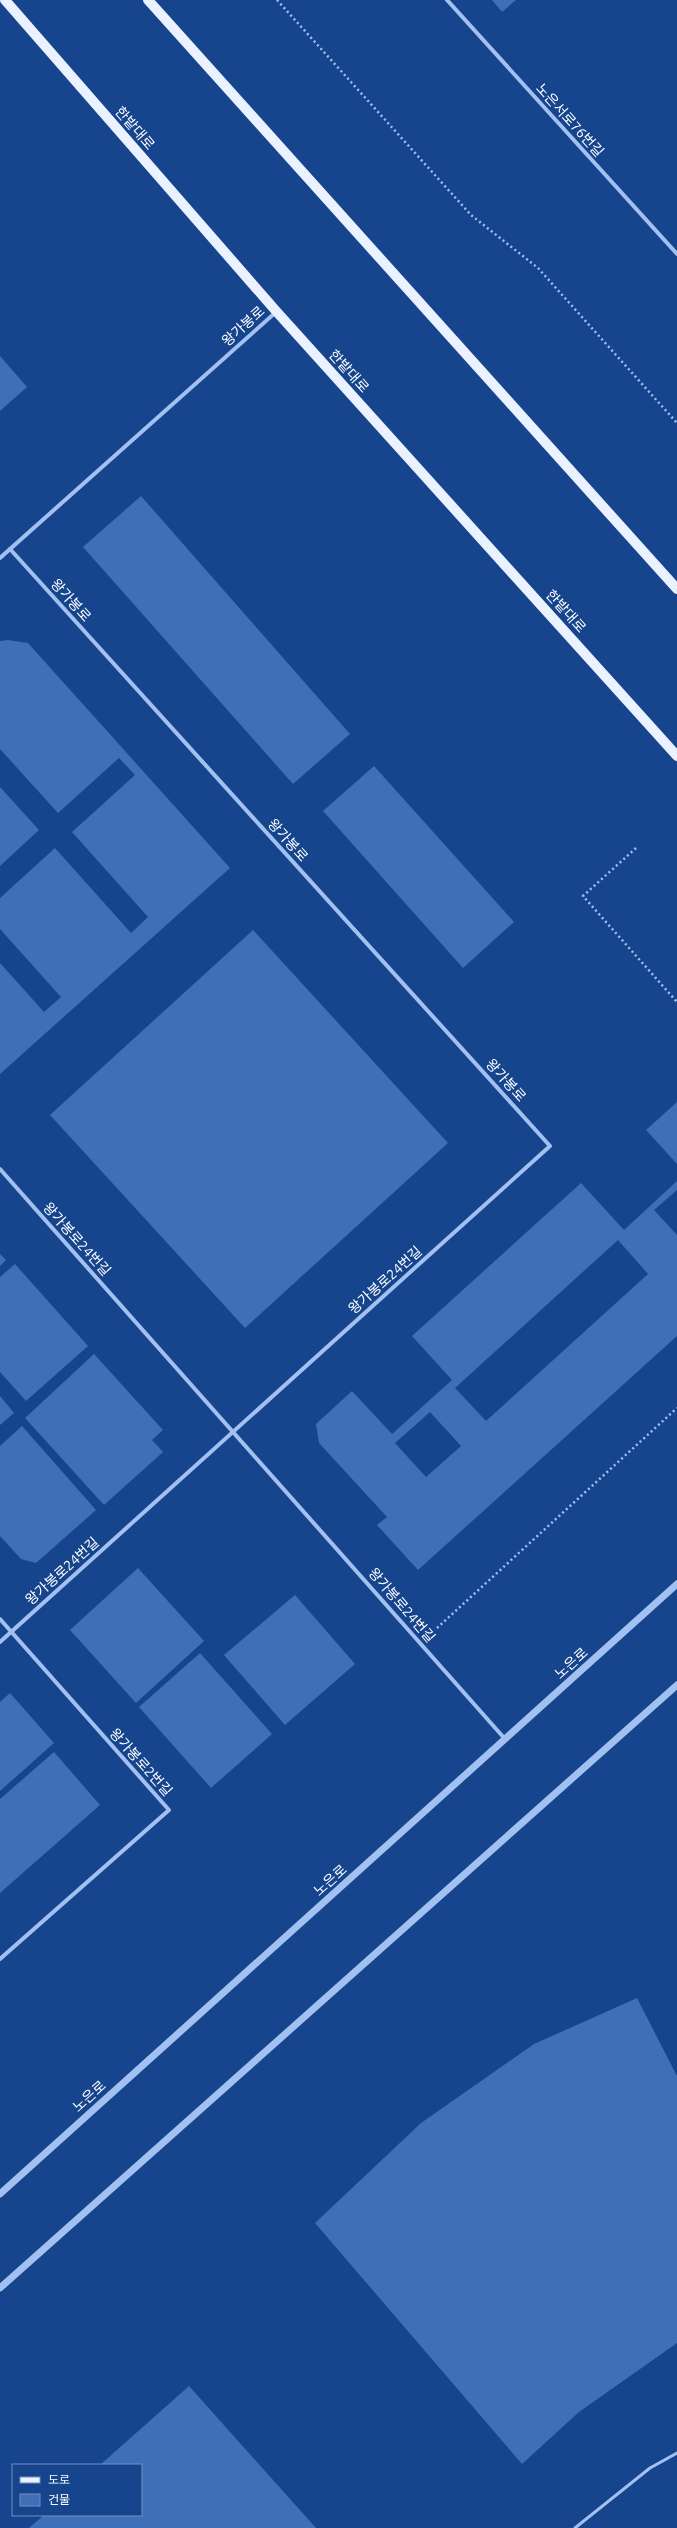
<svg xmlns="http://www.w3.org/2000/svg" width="677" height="2528" font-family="Ubuntu,'Noto Sans KR',sans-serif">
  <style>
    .building { fill: #3f6fb7; fill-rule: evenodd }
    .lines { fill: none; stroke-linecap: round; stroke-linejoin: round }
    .path { stroke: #a2c1f0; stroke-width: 2.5; stroke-dasharray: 2 3; stroke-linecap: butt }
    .service { stroke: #a2c1f0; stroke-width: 3 }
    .minor { stroke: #a2c1f0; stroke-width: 4 }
    .tertiary { stroke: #a2c1f0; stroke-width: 7 }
    .primary { stroke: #eaf1ff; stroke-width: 10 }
    .labels { text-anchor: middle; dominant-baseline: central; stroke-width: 3.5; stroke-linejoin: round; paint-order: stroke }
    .street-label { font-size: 14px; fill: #fff; stroke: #16458e }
  </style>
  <rect width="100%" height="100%" fill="#16458e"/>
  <g class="building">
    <path d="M492 0H516L502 12Z"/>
    <path d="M0 356 27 387 0 411Z"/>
    <path d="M141 496 350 734 293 784 83 547Z"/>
    <path d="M8 640 28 643 230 868 0 1074V963L44 1012 61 997 0 929V898L55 848 131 933 148 917 72 832 135 775 119 758 58 813 0 749V641Z"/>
    <path d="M374 766 514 922 463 968 323 811Z"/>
    <path d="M0 787 39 830 0 866Z"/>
    <path d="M253 930 448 1143 245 1328 50 1115Z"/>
    <path d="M677 1102V1164L646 1130Z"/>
    <path d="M677 1181V1190L654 1210 677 1235V1336L418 1570 377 1525 387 1517 319 1443 316 1424 352 1391 392 1434 452 1380 412 1336 581 1183 624 1230ZM618 1240 648 1274 486 1421 455 1388ZM430 1412 461 1446 426 1477 395 1443Z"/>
    <path d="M0 1254 6 1260 0 1266Z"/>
    <path d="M15 1264 88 1346 26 1401 0 1372V1277Z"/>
    <path d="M94 1354 163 1430 152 1440 163 1452 104 1505 25 1418Z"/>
    <path d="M0 1396 14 1413 0 1425Z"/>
    <path d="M22 1426 96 1510 36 1563 21 1559 0 1536V1446Z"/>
    <path d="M138 1568 204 1641 136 1703 70 1630Z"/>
    <path d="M295 1595 355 1664 285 1725 224 1655Z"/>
    <path d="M200 1653 272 1734 211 1788 139 1707Z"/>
    <path d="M10 1693 54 1743 0 1791V1702Z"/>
    <path d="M54 1752 100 1805 0 1893V1799Z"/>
    <path d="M637 1998 677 2076V2343L579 2412 522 2464 315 2223 421 2123 534 2044Z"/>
    <path d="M189 2386 316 2528H29L44 2515H141V2465H100Z"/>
  </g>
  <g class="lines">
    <g class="path">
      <path d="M277 0 471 215 538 268 677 423"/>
      <path d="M636 848 583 896 677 1002"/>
      <path d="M437 1628 677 1408"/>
    </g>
    <path class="service" d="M575 2528 650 2468 677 2453"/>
    <g class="minor">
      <path d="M447 0 677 254"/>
      <path d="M0 558 276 312"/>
      <path d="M0 1169 505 1739"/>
      <path d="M0 1619 169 1810 0 1959"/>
      <path d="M0 1642 550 1146 10 549"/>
    </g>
    <g class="tertiary">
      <path d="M0 2194 677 1584"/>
      <path d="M0 2288 677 1685"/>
    </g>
    <g class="primary">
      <path d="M5 0 276 311 677 756"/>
      <path d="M148 0 677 589"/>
    </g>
  </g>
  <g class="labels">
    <g class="street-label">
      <text transform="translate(570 120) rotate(48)">노은서로76번길</text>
      <text transform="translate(135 128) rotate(49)">한밭대로</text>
      <text transform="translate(243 326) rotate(-42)">왕가봉로</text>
      <text transform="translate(349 371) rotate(48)">한밭대로</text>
      <text transform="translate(71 600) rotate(48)">왕가봉로</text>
      <text transform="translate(566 611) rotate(48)">한밭대로</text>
      <text transform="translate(288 840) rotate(48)">왕가봉로</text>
      <text transform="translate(506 1080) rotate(48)">왕가봉로</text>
      <text transform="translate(77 1239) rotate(48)">왕가봉로24번길</text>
      <text transform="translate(385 1280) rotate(-42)">왕가봉로24번길</text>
      <text transform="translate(62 1571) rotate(-42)">왕가봉로24번길</text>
      <text transform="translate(402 1605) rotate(49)">왕가봉로24번길</text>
      <text transform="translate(571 1663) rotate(-42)">노은로</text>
      <text transform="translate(141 1762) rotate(48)">왕가봉로2번길</text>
      <text transform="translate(330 1880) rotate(-42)">노은로</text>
      <text transform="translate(89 2096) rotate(-42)">노은로</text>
    </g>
  </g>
  <rect x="12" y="2464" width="130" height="52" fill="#16458e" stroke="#738fbb"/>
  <rect x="20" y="2477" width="20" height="6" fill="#eaf1ff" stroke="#738fbb"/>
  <text x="48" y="2484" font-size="12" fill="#ffffff">도로</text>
  <rect x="20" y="2494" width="20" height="12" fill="#3f6fb7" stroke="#738fbb"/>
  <text x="48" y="2504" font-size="12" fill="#ffffff">건물</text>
</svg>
